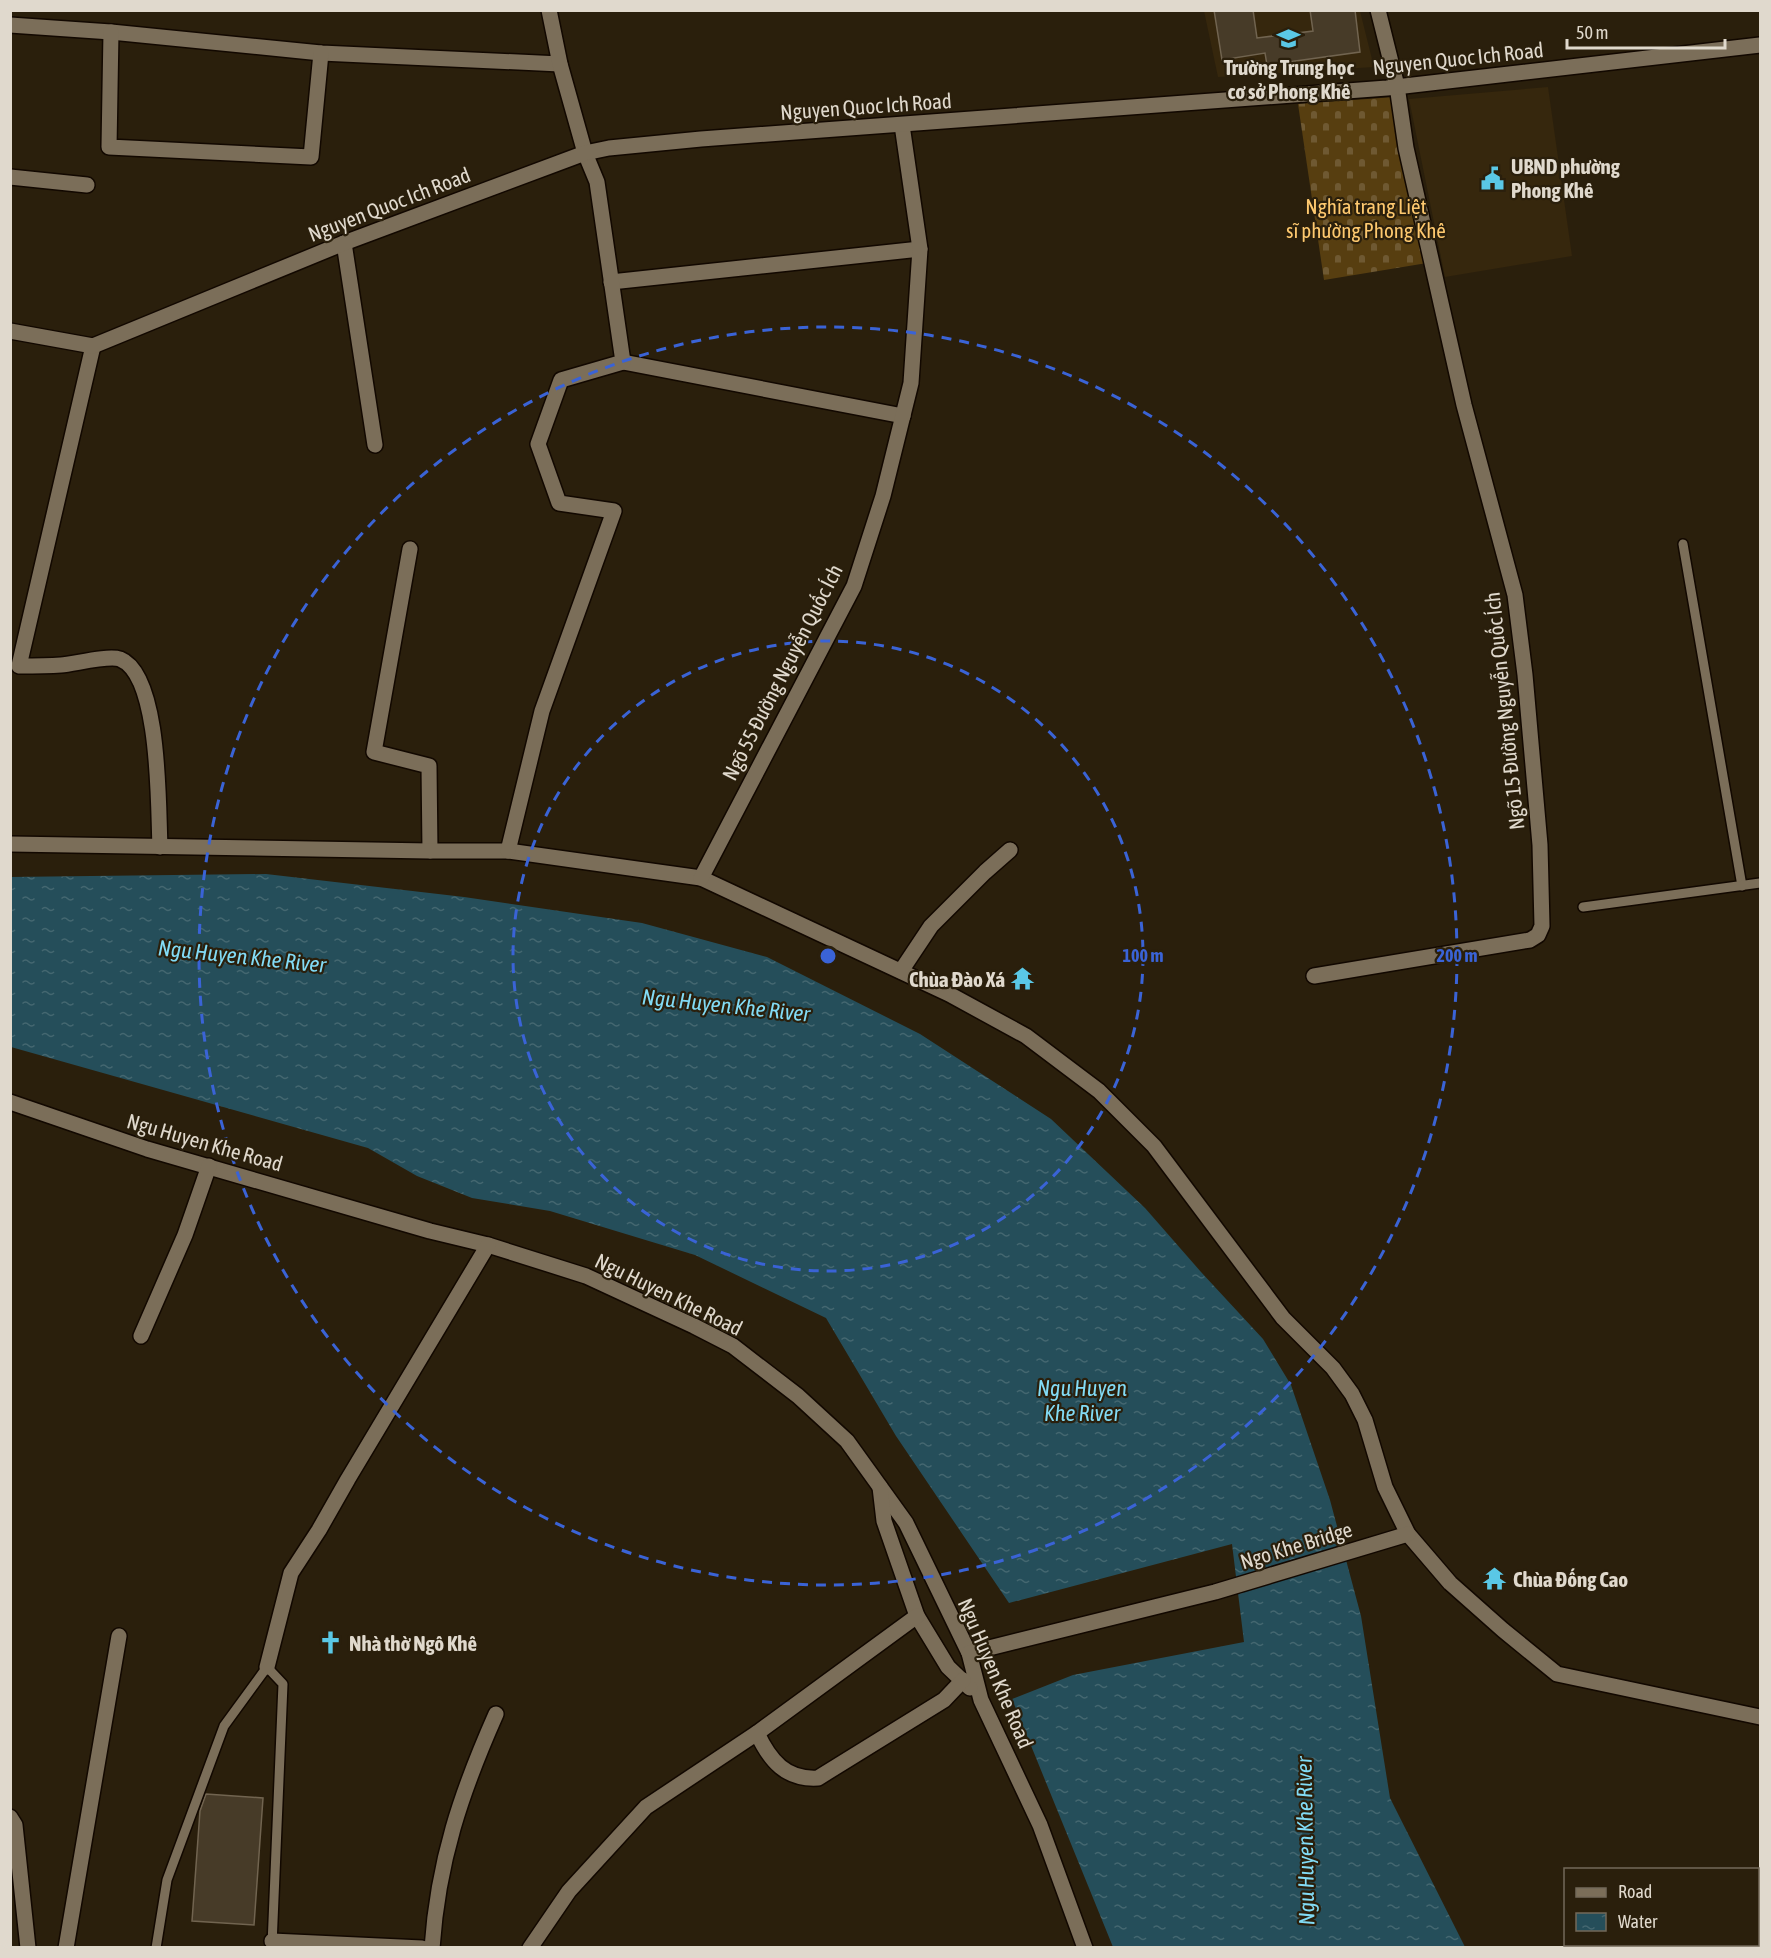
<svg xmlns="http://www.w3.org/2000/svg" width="1771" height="1958" font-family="'Asap Condensed',sans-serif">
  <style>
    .built { fill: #36270d }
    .cemetery { fill: url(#cemetery-stones) }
    .water { fill: url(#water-ripples) }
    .building { fill: #473b28; stroke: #716450; stroke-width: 1.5 }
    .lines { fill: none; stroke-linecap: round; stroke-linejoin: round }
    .service-casing { stroke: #120800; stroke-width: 12 }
    .minor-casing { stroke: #120800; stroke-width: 18 }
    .tertiary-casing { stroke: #120800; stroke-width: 18 }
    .service { stroke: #7b6e59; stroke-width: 9 }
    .minor { stroke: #7b6e59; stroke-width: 15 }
    .tertiary { stroke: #7b6e59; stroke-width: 15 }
    .ring { fill: none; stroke: #3a63d6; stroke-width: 3; stroke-dasharray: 10 8 }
    .labels { text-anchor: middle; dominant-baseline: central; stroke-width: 4.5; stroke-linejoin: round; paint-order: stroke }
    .street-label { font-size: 21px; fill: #e0d9cd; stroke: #2a1f0c }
    .poi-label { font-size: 21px; font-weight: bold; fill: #e0d9cd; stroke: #2a1f0c; text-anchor: start }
    .park-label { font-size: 21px; fill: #fec96f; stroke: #2a1f0c }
    .water-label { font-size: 22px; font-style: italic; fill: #82dbf5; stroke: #2a1f0c }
    .centre { fill: #3a63d6; stroke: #2a1f0c; stroke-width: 3 }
    .ring-label { font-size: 18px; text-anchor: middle; font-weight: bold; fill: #3a63d6; stroke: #2a1f0c; stroke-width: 4.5; stroke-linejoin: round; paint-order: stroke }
  </style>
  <defs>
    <pattern id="cemetery-stones" width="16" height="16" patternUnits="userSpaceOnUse" patternTransform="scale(1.5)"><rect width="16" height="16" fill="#573e10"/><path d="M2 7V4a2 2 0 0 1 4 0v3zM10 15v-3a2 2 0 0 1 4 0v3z" fill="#6f5932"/></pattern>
    <pattern id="water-ripples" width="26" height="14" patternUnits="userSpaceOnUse" patternTransform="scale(1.5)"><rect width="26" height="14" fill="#254e5a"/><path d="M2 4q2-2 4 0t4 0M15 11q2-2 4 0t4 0" fill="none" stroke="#446770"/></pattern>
  </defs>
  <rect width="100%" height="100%" fill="#2a1f0c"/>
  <g class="built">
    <path d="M1204 11H1360L1374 67 1218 77Z"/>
    <path d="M1548 87 1572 256 1445 277 1409 99Z"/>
  </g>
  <path class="cemetery" d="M1395 97 1427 263 1324 280 1298 104Z"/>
  <path class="water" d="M266 874 464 897 642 923 767 957 920 1034 1051 1119 1145 1208 1201 1272 1263 1339 1291 1385 1330 1500 1361 1616 1390 1798 1465 1947H1113L1012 1699 1073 1675 1244 1642 1232 1544 1009 1603 896 1436 826 1318 695 1255 550 1211 472 1198 417 1176 368 1148 11 1047 10 877Z"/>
  <g class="building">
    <path d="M1214 10H1253L1257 38 1313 31 1310 10H1355L1360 52 1267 65 1265 53 1222 60Z"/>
    <path d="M206 1794 263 1798 254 1925 192 1921 200 1811Z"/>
  </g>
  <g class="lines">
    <defs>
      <g id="service">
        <path d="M1683 544 1742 886"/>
        <path d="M1583 907 1760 883"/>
        <path d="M156 1948 167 1880 224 1726 267 1667 283 1684 272 1945"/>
      </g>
      <g id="minor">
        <path d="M10 25 111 32 321 53 560 64"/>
        <path d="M111 32 109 147 311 157 321 53"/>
        <path d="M10 177 87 185"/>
        <path d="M344 243 375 445"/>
        <path d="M611 282 920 249"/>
        <path d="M93 346 19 666C33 666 47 666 61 665 74 664 108 655 120 659 161 675 158 808 160 847"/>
        <path d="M623 362 903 416"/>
        <path d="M410 549 374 752 429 766 430 851"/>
        <path d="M10 844 430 851H508L701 878 949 994 1026 1036 1099 1091 1154 1146 1283 1318 1333 1368 1352 1394 1365 1420 1385 1487 1408 1534 1450 1583 1503 1630 1557 1674 1760 1717"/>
        <path d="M508 851 542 711 614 511 559 503 538 444 561 380 623 362 597 182 585 153 560 64 549 10"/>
        <path d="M701 878 854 586 883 496 911 383 920 249 902 125"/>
        <path d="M901 971 931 926 985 872 1010 850"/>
        <path d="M1314 976 1530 940 1538 935 1542 926 1540 845 1525 675 1515 595 1464 405 1406 148 1397 86 1378 10"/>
        <path d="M10 1102 147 1149 430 1231 488 1245 586 1276 694 1326 733 1346 798 1396 847 1441 906 1523 969 1653 981 1700 1040 1825 1085 1948"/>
        <path d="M141 1336 185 1235 209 1166"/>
        <path d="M880 1487 884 1521 917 1616 948 1667 970 1688"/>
        <path d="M969 1653 1215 1592 1408 1534"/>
        <path d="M267 1667 291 1573 319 1530 348 1479 488 1245"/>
        <path d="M757 1733C770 1761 786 1780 818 1778L944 1700 963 1680"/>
        <path d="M10 1817 15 1825 28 1948"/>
        <path d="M272 1941 422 1948"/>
        <path d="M66 1948 119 1636"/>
        <path d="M432 1948C438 1861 461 1793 496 1714"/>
        <path d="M530 1948 569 1891 646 1807 757 1733 917 1616"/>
      </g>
      <path id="tertiary" d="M10 331 93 346 344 243 585 153 609 148 701 139 1387 88 1760 45"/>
    </defs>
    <use href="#service" class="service-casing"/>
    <use href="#minor" class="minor-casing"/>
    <use href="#tertiary" class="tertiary-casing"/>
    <use href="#service" class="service"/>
    <use href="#minor" class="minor"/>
    <use href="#tertiary" class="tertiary"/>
  </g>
  <g class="ring">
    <circle cx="828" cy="956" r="315"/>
    <circle cx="828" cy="956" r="629"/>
  </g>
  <defs>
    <symbol id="school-bare" viewBox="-9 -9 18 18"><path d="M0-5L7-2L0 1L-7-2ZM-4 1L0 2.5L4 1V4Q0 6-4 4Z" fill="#5ac8e6" stroke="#2a1f0c" stroke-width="2.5" paint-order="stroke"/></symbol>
    <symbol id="civic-bare" viewBox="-9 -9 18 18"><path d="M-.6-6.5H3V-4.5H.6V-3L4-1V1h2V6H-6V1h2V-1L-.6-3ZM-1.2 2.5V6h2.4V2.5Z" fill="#5ac8e6" stroke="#2a1f0c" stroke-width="2.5" paint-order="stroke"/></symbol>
    <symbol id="temple-bare" viewBox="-9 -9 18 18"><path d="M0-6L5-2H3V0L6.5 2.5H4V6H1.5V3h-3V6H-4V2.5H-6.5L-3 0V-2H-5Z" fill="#5ac8e6" stroke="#2a1f0c" stroke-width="2.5" paint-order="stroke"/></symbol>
    <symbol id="church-bare" viewBox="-9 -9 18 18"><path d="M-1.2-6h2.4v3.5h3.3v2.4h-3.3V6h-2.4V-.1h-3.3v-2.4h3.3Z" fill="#5ac8e6" stroke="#2a1f0c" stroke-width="2.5" paint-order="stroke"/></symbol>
  </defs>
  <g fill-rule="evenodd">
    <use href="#school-bare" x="1272" y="22" width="33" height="33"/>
    <use href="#civic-bare" x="1476" y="162" width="33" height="33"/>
    <use href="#temple-bare" x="1006" y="962" width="33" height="33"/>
    <use href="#temple-bare" x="1478" y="1562" width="33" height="33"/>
    <use href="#church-bare" x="314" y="1626" width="33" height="33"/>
  </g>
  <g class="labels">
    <g class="street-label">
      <text transform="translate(1458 58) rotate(-6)">Nguyen Quoc Ich Road</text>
      <text transform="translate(866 106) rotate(-4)">Nguyen Quoc Ich Road</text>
      <text transform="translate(389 204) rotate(-21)">Nguyen Quoc Ich Road</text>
      <text transform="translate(782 672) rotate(-63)">Ngõ 55 Đường Nguyễn Quốc Ích</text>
      <text transform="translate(1504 711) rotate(-96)">Ngõ 15 Đường Nguyễn Quốc Ích</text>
      <text transform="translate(205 1142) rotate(16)">Ngu Huyen Khe Road</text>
      <text transform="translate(669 1294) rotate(26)">Ngu Huyen Khe Road</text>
      <text transform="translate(1296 1545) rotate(-17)">Ngo Khe Bridge</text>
      <text transform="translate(996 1673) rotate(67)">Ngu Huyen Khe Road</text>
    </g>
    <g class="poi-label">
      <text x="1289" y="67" text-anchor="middle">Trường Trung học<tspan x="1289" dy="24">cơ sở Phong Khê</tspan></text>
      <text x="1511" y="166">UBND phường<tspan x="1511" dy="24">Phong Khê</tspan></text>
      <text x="1005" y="979" text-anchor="end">Chùa Đào Xá</text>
      <text x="1513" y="1579">Chùa Đống Cao</text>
      <text x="349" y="1643">Nhà thờ Ngô Khê</text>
    </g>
    <g class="park-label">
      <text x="1366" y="206">Nghĩa trang Liệt<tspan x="1366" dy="24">sĩ phường Phong Khê</tspan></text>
    </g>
    <g class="water-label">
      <text transform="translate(242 956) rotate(6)">Ngu Huyen Khe River</text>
      <text transform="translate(726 1005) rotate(6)">Ngu Huyen Khe River</text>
      <text x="1082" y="1388">Ngu Huyen<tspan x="1082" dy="25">Khe River</tspan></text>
      <text transform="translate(1305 1841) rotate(-91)">Ngu Huyen Khe River</text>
    </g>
  </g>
  <circle cx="828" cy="956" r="9" class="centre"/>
  <g class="ring-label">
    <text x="1143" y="962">100 m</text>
    <text x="1457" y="962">200 m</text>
  </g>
  <rect width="1771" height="1958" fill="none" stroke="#e0d9cd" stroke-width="24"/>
  <rect x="1564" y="1868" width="195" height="78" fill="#2a1f0c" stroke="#736959" stroke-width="1.5"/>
  <rect x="1576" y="1888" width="30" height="9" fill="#7b6e59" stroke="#736959" stroke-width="1.5"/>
  <text x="1618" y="1898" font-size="18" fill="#e0d9cd">Road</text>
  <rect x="1576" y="1913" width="30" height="18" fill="url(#water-ripples)" stroke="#736959" stroke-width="1.5"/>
  <text x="1618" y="1928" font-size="18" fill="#e0d9cd">Water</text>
  <path d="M1567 39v9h158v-9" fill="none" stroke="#e0d9cd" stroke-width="3"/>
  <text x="1576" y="39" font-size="18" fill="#e0d9cd" stroke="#2a1f0c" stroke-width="4.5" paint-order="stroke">50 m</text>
</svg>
